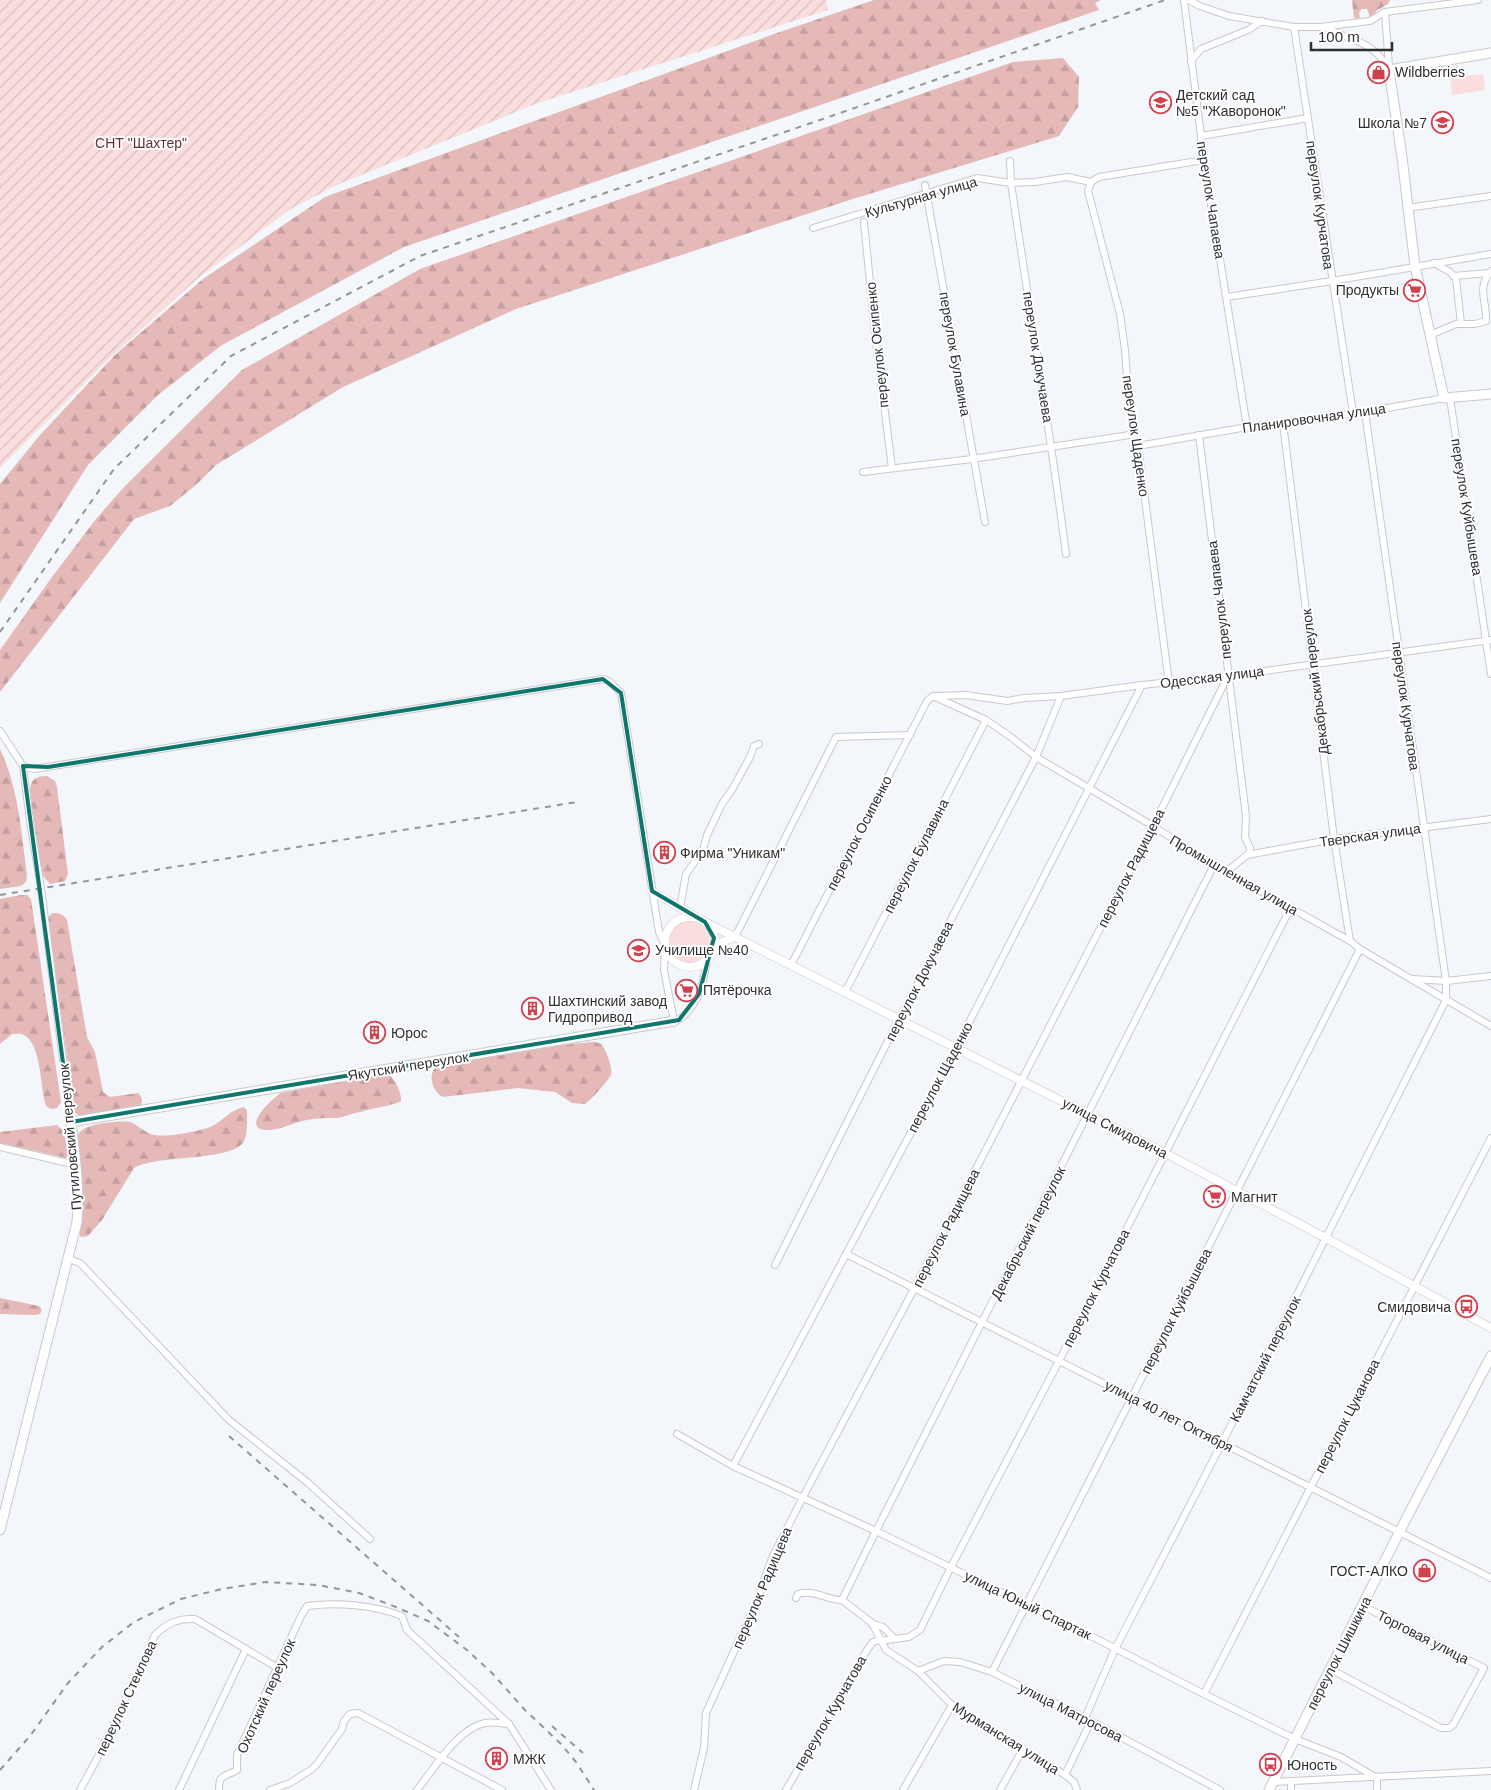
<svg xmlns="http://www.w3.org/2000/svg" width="1491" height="1790" font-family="Helvetica,sans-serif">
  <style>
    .green { fill: #fadedd }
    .forest { fill: url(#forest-firs) }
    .garden { fill: url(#garden-furrows) }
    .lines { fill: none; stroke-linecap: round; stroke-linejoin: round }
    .minor-casing { stroke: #c6c9ce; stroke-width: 8 }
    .tertiary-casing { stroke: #c6c9ce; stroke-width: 9 }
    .secondary-casing { stroke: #c6c9ce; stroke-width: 11 }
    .minor { stroke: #fff; stroke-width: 6 }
    .tertiary { stroke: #fff; stroke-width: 8 }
    .secondary { stroke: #fff; stroke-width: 9 }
    .rail { stroke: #939598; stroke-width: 2; stroke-dasharray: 6 6; stroke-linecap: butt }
    .marked { fill: none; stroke: #0f766e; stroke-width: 4; stroke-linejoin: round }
    .labels { text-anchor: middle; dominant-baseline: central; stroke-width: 4; stroke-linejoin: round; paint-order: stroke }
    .poi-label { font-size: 14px; fill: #2e2f31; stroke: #fff; text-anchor: start }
    .park-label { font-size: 14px; fill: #683031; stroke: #fff }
    .street-label { font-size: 14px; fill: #2e2f31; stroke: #fff }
  </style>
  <defs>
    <pattern id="forest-firs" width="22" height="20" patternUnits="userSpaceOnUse" patternTransform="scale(1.25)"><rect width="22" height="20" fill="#e5b9b8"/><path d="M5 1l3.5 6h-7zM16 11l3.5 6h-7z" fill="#c59f9f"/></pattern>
    <pattern id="garden-furrows" width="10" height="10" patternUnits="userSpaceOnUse" patternTransform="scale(1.25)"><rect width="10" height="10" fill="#fadedd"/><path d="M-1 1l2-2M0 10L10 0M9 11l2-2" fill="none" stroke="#d7bfbe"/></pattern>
  </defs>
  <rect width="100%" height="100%" fill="#f3f6fb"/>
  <g class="green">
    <path d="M1483 74 1485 90 1452 95 1450 78Z"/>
    <circle cx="689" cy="942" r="21"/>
  </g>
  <g class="forest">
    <path d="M874 0H1101L1095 3 1099 10 404 247 222 345 158 395 88 465 0 603V484L40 435 115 355 203 279 325 197 774 34Z"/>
    <path d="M1352 0H1390L1388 4 1376 11 1374 16 1370 17 1367 9H1362L1359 12 1360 19 1354 18Z"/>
    <path d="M1063 58 1079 77 1078 107 1059 136 856 198 516 309 343 387 216 465 196 485 170 506 134 519 0 692V650L52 577 96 519 124 487 242 370 420 269 1013 62Z"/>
    <path d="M0 749C19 789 21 832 27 875L26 882 21 886 0 889Z"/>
    <path d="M47 776 55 781 57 787 68 874 65 881 50 884 44 877 41 869 30 792C30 780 35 776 47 776Z"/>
    <path d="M21 895H27L31 899 61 1102 57 1108 51 1109 46 1106C40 1088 42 1045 24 1035 21 1033 16 1034 12 1034L0 1044V899Z"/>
    <path d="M53 913C59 913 64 914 67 920L87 1037 95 1052 103 1092 110 1097 138 1093C142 1097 143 1100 141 1105L137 1107 81 1116 75 1113 48 924 49 916Z"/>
    <path d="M591 1042C594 1042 599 1042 602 1045 606 1050 613 1068 611 1075 608 1081 591 1100 585 1104L572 1103 555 1092 518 1088 443 1097C432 1092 426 1072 439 1065L554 1046Z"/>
    <path d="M387 1073C394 1078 402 1092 401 1101L397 1103C385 1107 372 1108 360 1112 352 1113 345 1117 337 1118 327 1118 317 1118 307 1120 294 1122 279 1131 266 1130 240 1128 273 1098 281 1093Z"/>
    <path d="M244 1107 247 1110C247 1119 248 1133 244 1141 233 1162 158 1154 134 1168L102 1220 88 1236 81 1237C76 1228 83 1215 83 1205L76 1145C77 1140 77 1134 81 1131 87 1124 120 1120 130 1122 138 1125 145 1133 154 1135 169 1137 188 1133 204 1129 220 1126 228 1110 244 1107Z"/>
    <path d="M57 1125 64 1132 68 1155 66 1158 0 1143V1132Z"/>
    <path d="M0 1298 39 1306 42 1310 40 1314 35 1315 0 1314Z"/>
  </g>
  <path class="garden" d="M0 0H826L828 10 538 103 339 184 289 210 197 279 109 359 0 468Z"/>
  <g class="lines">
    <defs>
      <g id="minor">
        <path d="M1184 0 1204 160 1247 427"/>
        <path d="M1189 0 1200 6 1229 16 1294 27H1320L1370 21 1385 12 1478 0"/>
        <path d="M1385 12 1389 67"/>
        <path d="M1294 27 1353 413"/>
        <path d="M1324 27C1351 41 1373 40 1389 70"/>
        <path d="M1191 61 1201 49 1248 30 1262 21"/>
        <path d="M1201 136 1308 118"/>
        <path d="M1010 161 1011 183C1029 307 1050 430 1066 554"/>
        <path d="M925 185 985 522"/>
        <path d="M1407 208 1491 196"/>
        <path d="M864 222 875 333 892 468"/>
        <path d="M813 228 977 178 1011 183 1035 182 1067 177 1091 182"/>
        <path d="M1434 263 1450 272 1456 278 1461 324"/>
        <path d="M1453 276 1489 273"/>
        <path d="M1227 297 1332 281 1491 254"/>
        <path d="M1430 335 1456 324H1475L1486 321C1487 300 1476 289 1491 271"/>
        <path d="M1450 398 1491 674"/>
        <path d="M1283 423 1334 839 1350 941"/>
        <path d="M1199 435 1246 816 1245 837 1250 848 1249 854"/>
        <path d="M1138 446 1247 427 1365 412 1444 398"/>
        <path d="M863 472 972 459 1136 434"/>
        <path d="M1169 683 1138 446 1128 394 1125 350 1120 314 1088 191 1091 182 1099 177 1204 160"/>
        <path d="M934 696 966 695 1007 701 1024 698 1061 696 1142 685 1228 676 1491 640"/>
        <path d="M0 731 23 766 34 769 603 679 609 681 621 693 659 932 664 943"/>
        <path d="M23 766 30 821 41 888 71 1122"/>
        <path d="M1226 872 1247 855 1334 839 1491 819"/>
        <path d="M680 908 686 874 703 850 707 835 722 804 733 788 750 757 754 746 759 744"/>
        <path d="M735 937 836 737 910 735"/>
        <path d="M665 950 664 970 674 1021C687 1019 699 997 702 985 704 977 705 969 707 961"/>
        <path d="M791 965 927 701 933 696 986 720 1011 737 1036 757 1153 826 1214 865 1350 941 1360 949 1491 1026"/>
        <path d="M1413 979 1446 981 1491 976"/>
        <path d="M845 992 986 720"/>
        <path d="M0 1147 76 1165"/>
        <path d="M846 1254 1491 1578"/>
        <path d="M69 1259 80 1263 229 1420 307 1482 370 1539"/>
        <path d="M775 1265 899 1019 1036 757 1061 696"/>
        <path d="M677 1434 733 1466 876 1531 1089 1635 1204 1694 1295 1739 1341 1757 1377 1778V1790"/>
        <path d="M733 1466 956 1048 1142 685"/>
        <path d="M796 1598 798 1594C814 1589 826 1600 842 1600L872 1623 886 1650 918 1671 952 1705 1065 1775 1074 1782 1077 1790"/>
        <path d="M842 1600 876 1531 1214 865"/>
        <path d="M872 1624 883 1627 894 1638"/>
        <path d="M880 1641 909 1637 920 1630 951 1567 1059 1361 1291 907"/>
        <path d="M1330 1669 1441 1728H1449L1453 1725 1484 1668 1363 1606"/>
        <path d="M918 1671 944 1661 960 1662 992 1672 1091 1721 1220 1790"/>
        <path d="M992 1672 1360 949"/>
        <path d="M1204 1694 1491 1138"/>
        <path d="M1085 1718 1115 1649 1222 1443 1446 1000V981L1365 412"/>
        <path d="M1065 1775 1091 1721"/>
        <path d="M1291 1781V1790"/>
        <path d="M1273 1782 1491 1771"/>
        <path d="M80 1790 99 1755 155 1635C167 1623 178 1618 195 1619L278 1668"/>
        <path d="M179 1790 246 1649"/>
        <path d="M219 1790C219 1773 224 1778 237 1770V1755L301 1616 307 1606C337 1602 374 1605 402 1616L407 1630 509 1724 551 1790"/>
        <path d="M270 1790 290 1783 312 1769 317 1764 342 1729 344 1721 350 1714 358 1713 502 1790"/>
        <path d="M417 1790C434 1769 458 1728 485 1723 492 1721 501 1724 509 1724"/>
        <path d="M694 1790 704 1748 706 1713 755 1605 772 1558 803 1497 914 1289 1153 826 1228 676"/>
        <path d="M786 1790 867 1650 873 1642 879 1640"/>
        <path d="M903 1790 952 1705"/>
        <path d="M1000 1790 1023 1749"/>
      </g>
      <g id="tertiary">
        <path d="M652 891 699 919 735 937 1165 1153 1326 1238 1491 1328"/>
        <circle cx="690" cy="942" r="25"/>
        <path d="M714 950 722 942 735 937"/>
      </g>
      <g id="secondary">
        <path d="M1491 53 1389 70 1402 157 1415 266 1444 398 1491 394"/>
        <path d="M0 1530 77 1222C80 1189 75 1155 71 1122L674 1021"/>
        <path d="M1269 1790 1404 1523 1491 1356"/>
      </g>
    </defs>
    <use href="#minor" class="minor-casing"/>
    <use href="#tertiary" class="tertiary-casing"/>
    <use href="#secondary" class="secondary-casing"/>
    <use href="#minor" class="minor"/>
    <use href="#tertiary" class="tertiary"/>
    <use href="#secondary" class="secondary"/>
    <g class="rail">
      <path d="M0 632 114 469 231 356 420 256 820 120 1165 0"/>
      <path d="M0 895 577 802"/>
      <path d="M229 1436 459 1637"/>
      <path d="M552 1726 583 1753"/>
      <path d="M0 1770 30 1736 68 1683 102 1647 134 1622 181 1599 222 1589 266 1582 318 1585 359 1593 396 1607 428 1621 467 1650 492 1673 524 1709 561 1744 576 1762 594 1790"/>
    </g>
  </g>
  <path class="marked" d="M603 679 621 693 652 891 705 922 714 938 699 994 679 1020 71 1122 23 766 48 767Z"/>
  <defs>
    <symbol id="shop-ring" viewBox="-11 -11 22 22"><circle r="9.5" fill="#fff" stroke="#d1414d" stroke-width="1.5"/><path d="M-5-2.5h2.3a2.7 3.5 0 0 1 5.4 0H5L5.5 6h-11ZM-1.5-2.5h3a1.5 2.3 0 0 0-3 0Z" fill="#d1414d"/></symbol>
    <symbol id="school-ring" viewBox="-11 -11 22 22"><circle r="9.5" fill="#fff" stroke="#d1414d" stroke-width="1.5"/><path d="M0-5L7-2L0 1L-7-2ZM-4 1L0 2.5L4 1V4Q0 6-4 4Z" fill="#d1414d"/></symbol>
    <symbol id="supermarket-ring" viewBox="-11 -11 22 22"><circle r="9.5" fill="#fff" stroke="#d1414d" stroke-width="1.5"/><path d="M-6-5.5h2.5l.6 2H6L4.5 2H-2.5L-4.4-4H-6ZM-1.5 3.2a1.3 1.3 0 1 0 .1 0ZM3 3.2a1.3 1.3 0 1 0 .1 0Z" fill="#d1414d"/></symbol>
    <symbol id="building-ring" viewBox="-11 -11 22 22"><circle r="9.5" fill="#fff" stroke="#d1414d" stroke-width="1.5"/><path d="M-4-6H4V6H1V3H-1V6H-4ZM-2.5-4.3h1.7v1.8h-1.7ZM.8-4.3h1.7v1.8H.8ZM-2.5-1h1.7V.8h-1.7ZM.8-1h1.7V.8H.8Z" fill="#d1414d"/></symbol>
    <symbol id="university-ring" viewBox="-11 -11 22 22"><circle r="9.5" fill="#fff" stroke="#d1414d" stroke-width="1.5"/><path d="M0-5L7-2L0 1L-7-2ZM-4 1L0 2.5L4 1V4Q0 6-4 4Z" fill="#d1414d"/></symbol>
    <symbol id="bus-ring" viewBox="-11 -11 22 22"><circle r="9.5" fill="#fff" stroke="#d1414d" stroke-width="1.5"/><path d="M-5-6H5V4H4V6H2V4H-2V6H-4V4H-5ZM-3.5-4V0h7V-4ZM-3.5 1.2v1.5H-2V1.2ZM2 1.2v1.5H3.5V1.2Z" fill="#d1414d"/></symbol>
  </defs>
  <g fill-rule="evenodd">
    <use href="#shop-ring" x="1366" y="60" width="25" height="25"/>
    <use href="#school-ring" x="1148" y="90" width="25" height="25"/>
    <use href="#school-ring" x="1430" y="110" width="25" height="25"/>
    <use href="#supermarket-ring" x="1402" y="278" width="25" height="25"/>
    <use href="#building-ring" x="652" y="840" width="25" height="25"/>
    <use href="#university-ring" x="626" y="938" width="25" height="25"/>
    <use href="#supermarket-ring" x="674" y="978" width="25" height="25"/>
    <use href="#building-ring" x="520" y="996" width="25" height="25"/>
    <use href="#building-ring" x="362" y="1020" width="25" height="25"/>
    <use href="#supermarket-ring" x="1202" y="1184" width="25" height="25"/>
    <use href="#bus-ring" x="1454" y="1294" width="25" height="25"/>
    <use href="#shop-ring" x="1412" y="1558" width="25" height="25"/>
    <use href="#building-ring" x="484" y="1746" width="25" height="25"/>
    <use href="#bus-ring" x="1258" y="1752" width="25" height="25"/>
  </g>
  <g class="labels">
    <g class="poi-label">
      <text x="1395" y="72">Wildberries</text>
      <text x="1176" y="95">Детский сад<tspan x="1176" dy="16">№5 "Жаворонок"</tspan></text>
      <text x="1427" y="123" text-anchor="end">Школа №7</text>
      <text x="1399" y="290" text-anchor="end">Продукты</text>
      <text x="680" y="853">Фирма "Уникам"</text>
      <text x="655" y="950">Училище №40</text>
      <text x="703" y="990">Пятёрочка</text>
      <text x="548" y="1001">Шахтинский завод<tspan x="548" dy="16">Гидропривод</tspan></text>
      <text x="391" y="1033">Юрос</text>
      <text x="1231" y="1197">Магнит</text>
      <text x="1451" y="1307" text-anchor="end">Смидовича</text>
      <text x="1408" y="1571" text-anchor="end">ГОСТ-АЛКО</text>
      <text x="513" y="1759">МЖК</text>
      <text x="1287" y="1765">Юность</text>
    </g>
    <g class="park-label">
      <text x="141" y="143">СНТ "Шахтер"</text>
    </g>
    <g class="street-label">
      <text transform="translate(921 197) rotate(-16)">Культурная улица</text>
      <text transform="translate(1211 200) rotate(81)">переулок Чапаева</text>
      <text transform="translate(1320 205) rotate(82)">переулок Курчатова</text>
      <text transform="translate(877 345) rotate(-96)">переулок Осипенко</text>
      <text transform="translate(955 354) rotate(80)">переулок Булавина</text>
      <text transform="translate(1038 357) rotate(81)">переулок Докучаева</text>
      <text transform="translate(1314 418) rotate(-8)">Планировочная улица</text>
      <text transform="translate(1136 436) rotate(82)">переулок Щаденко</text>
      <text transform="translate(1467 507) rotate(81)">переулок Куйбышева</text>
      <text transform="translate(1219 600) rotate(-97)">переулок Чапаева</text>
      <text transform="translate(1212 677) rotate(-7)">Одесская улица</text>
      <text transform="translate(1315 682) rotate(-97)">Декабрьский переулок</text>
      <text transform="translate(1406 706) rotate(82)">переулок Курчатова</text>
      <text transform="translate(859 833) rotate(-63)">переулок Осипенко</text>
      <text transform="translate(1370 835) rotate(-8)">Тверская улица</text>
      <text transform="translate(916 856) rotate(-63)">переулок Булавина</text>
      <text transform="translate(1131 868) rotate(-63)">переулок Радищева</text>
      <text transform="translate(1234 875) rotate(30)">Промышленная улица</text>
      <text transform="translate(919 981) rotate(-63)">переулок Докучаева</text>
      <text transform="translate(408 1066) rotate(-9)">Якутский переулок</text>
      <text transform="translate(940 1077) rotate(-62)">переулок Щаденко</text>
      <text transform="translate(1115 1128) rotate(27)">улица Смидовича</text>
      <text transform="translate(70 1137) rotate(-95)">Путиловский переулок</text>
      <text transform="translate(946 1228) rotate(-63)">переулок Радищева</text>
      <text transform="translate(1028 1233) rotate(-63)">Декабрьский переулок</text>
      <text transform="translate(1096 1288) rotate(-63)">переулок Курчатова</text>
      <text transform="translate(1176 1311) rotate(-63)">переулок Куйбышева</text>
      <text transform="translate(1265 1359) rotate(-63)">Камчатский переулок</text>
      <text transform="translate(1169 1416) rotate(27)">улица 40 лет Октября</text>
      <text transform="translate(1347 1416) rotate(-63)">переулок Цуканова</text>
      <text transform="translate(762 1588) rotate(-67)">переулок Радищева</text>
      <text transform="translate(1028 1605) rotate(26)">улица Юный Спартак</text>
      <text transform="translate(1423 1637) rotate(27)">Торговая улица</text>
      <text transform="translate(1339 1653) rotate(-63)">переулок Шишкина</text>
      <text transform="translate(266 1696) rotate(-66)">Охотский переулок</text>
      <text transform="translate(126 1698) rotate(-65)">переулок Стеклова</text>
      <text transform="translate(1071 1712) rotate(27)">улица Матросова</text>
      <text transform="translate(830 1713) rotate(-60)">переулок Курчатова</text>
      <text transform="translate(1006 1738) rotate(32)">Мурманская улица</text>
    </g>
  </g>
  <path d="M1311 42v8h81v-8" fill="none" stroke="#2e2f31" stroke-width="2.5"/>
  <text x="1318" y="42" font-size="15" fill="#2e2f31" stroke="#ffffff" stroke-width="4" paint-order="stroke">100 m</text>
</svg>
